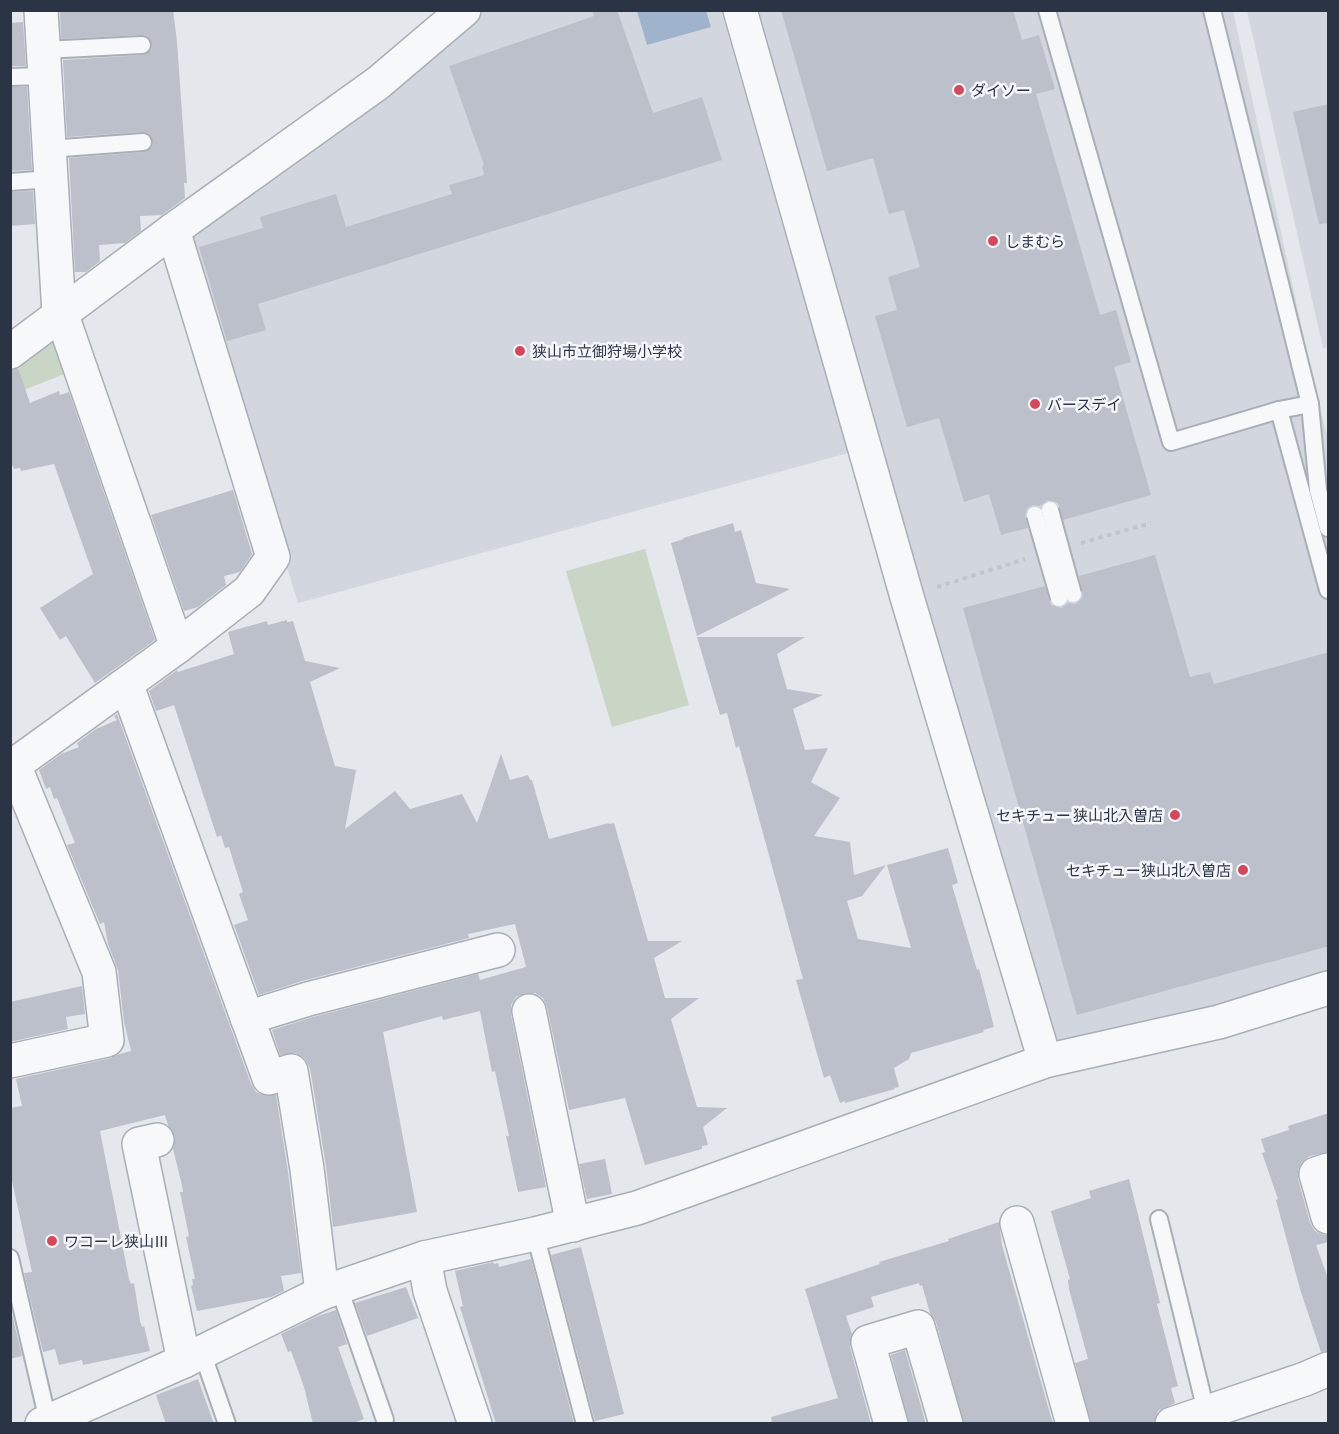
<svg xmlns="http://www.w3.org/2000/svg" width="1339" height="1434" font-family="'Asap Condensed','Noto Sans JP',sans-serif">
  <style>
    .built { fill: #d2d6de }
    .green { fill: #c9d6c5 }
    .water { fill: #9fb4cc }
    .building { fill: #bbc0ca }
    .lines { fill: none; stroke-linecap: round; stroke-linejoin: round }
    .service-casing { stroke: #a9aeb7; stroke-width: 20 }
    .minor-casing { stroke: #a9aeb7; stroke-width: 36 }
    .path { stroke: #c2c5cb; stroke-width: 4; stroke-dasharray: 4.5 4.5; stroke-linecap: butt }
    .service { stroke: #f7f8fa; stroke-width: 16 }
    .minor { stroke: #f7f8fa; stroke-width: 33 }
    .service-bridge-casing { stroke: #a9aeb7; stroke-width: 20; stroke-linecap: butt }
    .service-bridge { stroke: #f7f8fa; stroke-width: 16 }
    .poi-dot { fill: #d1495b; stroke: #f4f6f9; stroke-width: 2 }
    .labels { text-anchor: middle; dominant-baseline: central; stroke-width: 5; stroke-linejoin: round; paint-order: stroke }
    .poi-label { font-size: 15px; fill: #2b3445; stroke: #f4f6f9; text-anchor: start }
  </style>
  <rect width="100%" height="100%" fill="#e4e7ec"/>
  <g class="built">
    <path d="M480 11H721L848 453 298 603 189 250 200 219 469 21Z"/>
    <path d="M756 11H1233L1316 394 1328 438V971L1207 1012 1053 1046Z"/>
    <path d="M1247 11H1328V347L1323 348Z"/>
  </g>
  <g class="green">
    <path d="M61 337 72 371 11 395 26 345Z"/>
    <path d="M645 549 689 705 612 727 566 571Z"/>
  </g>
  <path class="water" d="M637 11H706L711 27 647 45Z"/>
  <g class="building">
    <path d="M60 10H173L177 42 187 183H184L185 198 162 215 140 216 141 231 125 243 99 245 100 261 86 272H75L69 158 144 152 152 147 153 141 148 133 142 132 67 137 63 60 143 55 151 50 152 44 147 36 141 35 61 39Z"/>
    <path d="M592 10H617L653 113 702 97 722 160 258 304 266 330 227 341 199 247 263 228 260 217 336 194 346 227 452 194 449 185 484 175 482 166 484 165 449 66 594 16Z"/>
    <path d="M781 10H1013L1022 40 1039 35 1055 89 1036 94 1100 315 1116 310 1131 362 1114 367 1151 495 1063 520 1058 503 1048 500 1040 506 1033 505 1027 508 1025 517 1028 528 1001 535 989 494 964 502 939 418 907 427 875 316 897 310 888 277 920 267 904 210 889 214 873 158 827 171Z"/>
    <path d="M23 22 26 66H10V23Z"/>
    <path d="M10 87H27L32 170 10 171Z"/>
    <path d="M1329 104V223L1319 224 1293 112Z"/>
    <path d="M33 191 35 224 10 226V192Z"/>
    <path d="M18 368 30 403 59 391 60 395 69 392 155 640 95 683 66 636 60 640 40 608 93 574 54 464 21 471 20 468 14 469 13 466H10V370Z"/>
    <path d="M233 490 252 554 240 572 224 576 226 585 198 607 184 611 151 515Z"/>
    <path d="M733 523 735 532 741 530 756 583 790 589 697 636 671 543 684 539 683 538Z"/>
    <path d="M1155 555 1190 677 1210 672 1214 684 1329 652V946L1077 1015 963 608 1045 586 1051 605 1061 608 1068 603 1076 604 1083 597 1079 576Z"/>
    <path d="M287 620V622L293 621 305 661 340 668 310 682 335 766 356 770 345 829 395 791 410 809 462 794 477 823 501 754 510 780 528 775 530 780H532L549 839 609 823V824L614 823 648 941H682L654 958 665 998H699L671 1019 697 1107 727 1108 703 1127 708 1145 702 1146V1149L645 1165 625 1098 569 1110 547 1007 543 998 535 993H525L516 997 511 1005V1015L546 1187 518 1192 506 1136H509L495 1071 492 1072 480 1011 443 1020 442 1016 383 1032 417 1212 333 1227 326 1166 310 1068 305 1059 296 1053 280 1055 272 1030 313 1017 478 974 480 980 526 967 515 924 468 934 469 938 302 981 259 995 234 925 248 920 239 894 243 892 229 847 225 848 221 835 217 837 174 705 156 711 149 691 177 670 178 672 234 654 228 632 267 621 268 625Z"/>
    <path d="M697 637H805L777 654 787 689 823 695 793 709 805 750 828 748 811 782 840 798 814 836 850 842 854 875 886 865 862 896 847 901 858 939 911 948 887 865 948 848 958 883 952 885 977 970 979 969 994 1027 983 1030 984 1032 911 1053 909 1059 894 1068 899 1087 894 1088 895 1089 845 1103V1101L840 1103 830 1075 824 1078 796 980 803 979 739 746 736 748 727 713 720 715Z"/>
    <path d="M117 714 251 1084 256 1092 265 1096 276 1095 288 1172 301 1273 281 1276 284 1291 271 1297 197 1311 191 1286 193 1285 192 1279H195L186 1237 189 1236 180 1192H183L182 1185 173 1149 175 1137 168 1125 165 1115 100 1131 129 1279 131 1284 134 1283 140 1321 142 1327 144 1326 150 1351 83 1365 82 1360 59 1365 55 1349 43 1352 24 1273 32 1272 10 1172V1108L22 1106 16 1079 111 1058 120 1054 131 1051 124 1022 118 970 108 944 104 922 100 924 67 845 75 843 57 798 54 799 50 787 46 789 39 770 61 754 79 747 77 743 96 729 117 720 114 716Z"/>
    <path d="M82 986 85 1014 66 1017 68 1029 10 1042V1002Z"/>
    <path d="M1329 1113V1152L1310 1156 1302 1162 1298 1170V1179L1310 1223 1315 1231 1323 1235H1329V1242L1316 1245 1329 1281V1351L1321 1352 1300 1289 1276 1200 1278 1199 1262 1153 1265 1152 1261 1139 1289 1130 1288 1126Z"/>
    <path d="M605 1159 612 1194 587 1199 579 1164Z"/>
    <path d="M1129 1179 1160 1303 1157 1304 1178 1386 1171 1388 1175 1403 1158 1411 1154 1424H1091L1075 1363 1088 1359 1069 1289 1068 1280 1070 1279 1051 1211 1091 1198 1089 1191Z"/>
    <path d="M999 1222 1002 1245 1053 1424H964L936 1322 930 1313 922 1285 920 1286 919 1283 871 1297 874 1307 846 1316 852 1334 850 1347 871 1424H772L771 1417 838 1398 805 1289 880 1264 879 1262 949 1241 948 1239Z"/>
    <path d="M581 1247 624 1414 595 1421 551 1255Z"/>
    <path d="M531 1259 574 1424H496L460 1307 463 1306 455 1271 493 1262 494 1264 498 1263 499 1267Z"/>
    <path d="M406 1287 418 1318 367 1336 355 1303Z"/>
    <path d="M10 1306 22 1356 10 1359Z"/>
    <path d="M336 1310 347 1344 338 1347 364 1419 351 1424H313L304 1387 291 1351 288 1352 281 1334 318 1316Z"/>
    <path d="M905 1350 926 1424H909L891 1355Z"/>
    <path d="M198 1379 214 1424H166L156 1395Z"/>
  </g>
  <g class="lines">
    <defs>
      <g id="service">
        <path d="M1047 10 1171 442 1279 410 1310 404"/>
        <path d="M1212 10 1310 404 1318 490 1328 528"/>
        <path d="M44 50 142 45"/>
        <path d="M10 77 45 76"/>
        <path d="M49 149 143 142"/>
        <path d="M10 182 51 179"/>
        <path d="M1279 410 1328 590"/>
        <path d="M1159 1219 1206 1411"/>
        <path d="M535 1234 585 1424"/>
        <path d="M10 1258 48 1421"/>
        <path d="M339 1288 385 1420"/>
        <path d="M202 1352 227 1424"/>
      </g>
      <g id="minor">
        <path d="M740 10 907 597 1045 1061"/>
        <path d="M173 230 273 557 249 591 177 647"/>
        <path d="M10 352 173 230 378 83 464 10"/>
        <path d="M124 686 131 697 269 1078 291 1071 307 1169 322 1293"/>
        <path d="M10 768 177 647 66 327 59 314 41 10"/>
        <path d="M529 1011 573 1225"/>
        <path d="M247 1018 308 999 498 950"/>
        <path d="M10 1061 107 1040 99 972 14 765"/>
        <path d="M157 1140 139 1144 184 1361"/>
        <path d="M1328 1170 1316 1174 1328 1217"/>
        <path d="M1017 1223 1073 1424"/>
        <path d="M424 1258 430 1291 475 1424"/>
        <path d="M42 1424 184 1361 322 1293 424 1258 535 1234 637 1208 1045 1061 1219 1022 1328 988"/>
        <path d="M891 1424 868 1342 918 1327 946 1424"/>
        <path d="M1172 1424 1305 1379 1328 1369"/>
      </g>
    </defs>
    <use href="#service" class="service-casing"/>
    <use href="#minor" class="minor-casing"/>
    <g class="path">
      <path d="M1081 543 1151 523"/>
      <path d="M937 587 1025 559"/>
    </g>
    <use href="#service" class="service"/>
    <use href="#minor" class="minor"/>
    <defs>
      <g id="service-bridge">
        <path d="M1050 510 1073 594"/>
        <path d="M1035 515 1059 598"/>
      </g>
    </defs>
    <use href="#service-bridge" class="service-bridge-casing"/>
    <use href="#service-bridge" class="service-bridge"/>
  </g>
  <g class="poi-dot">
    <circle cx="959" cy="90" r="6"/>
    <circle cx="993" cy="241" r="6"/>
    <circle cx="520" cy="351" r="6"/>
    <circle cx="1035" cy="404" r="6"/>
    <circle cx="1175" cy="815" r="6"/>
    <circle cx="1243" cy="870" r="6"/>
    <circle cx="52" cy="1241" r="6"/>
  </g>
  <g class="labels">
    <g class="poi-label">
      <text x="971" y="90">ダイソー</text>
      <text x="1005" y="241">しまむら</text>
      <text x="532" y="351">狭山市立御狩場小学校</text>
      <text x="1047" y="404">バースデイ</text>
      <text x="1163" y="815" text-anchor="end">セキチュー 狭山北入曽店</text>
      <text x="1231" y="870" text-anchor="end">セキチュー狭山北入曽店</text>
      <text x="64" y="1241">ワコーレ狭山Ⅲ</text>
    </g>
  </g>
  <rect width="1339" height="1434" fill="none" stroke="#2b3445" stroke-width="24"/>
</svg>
